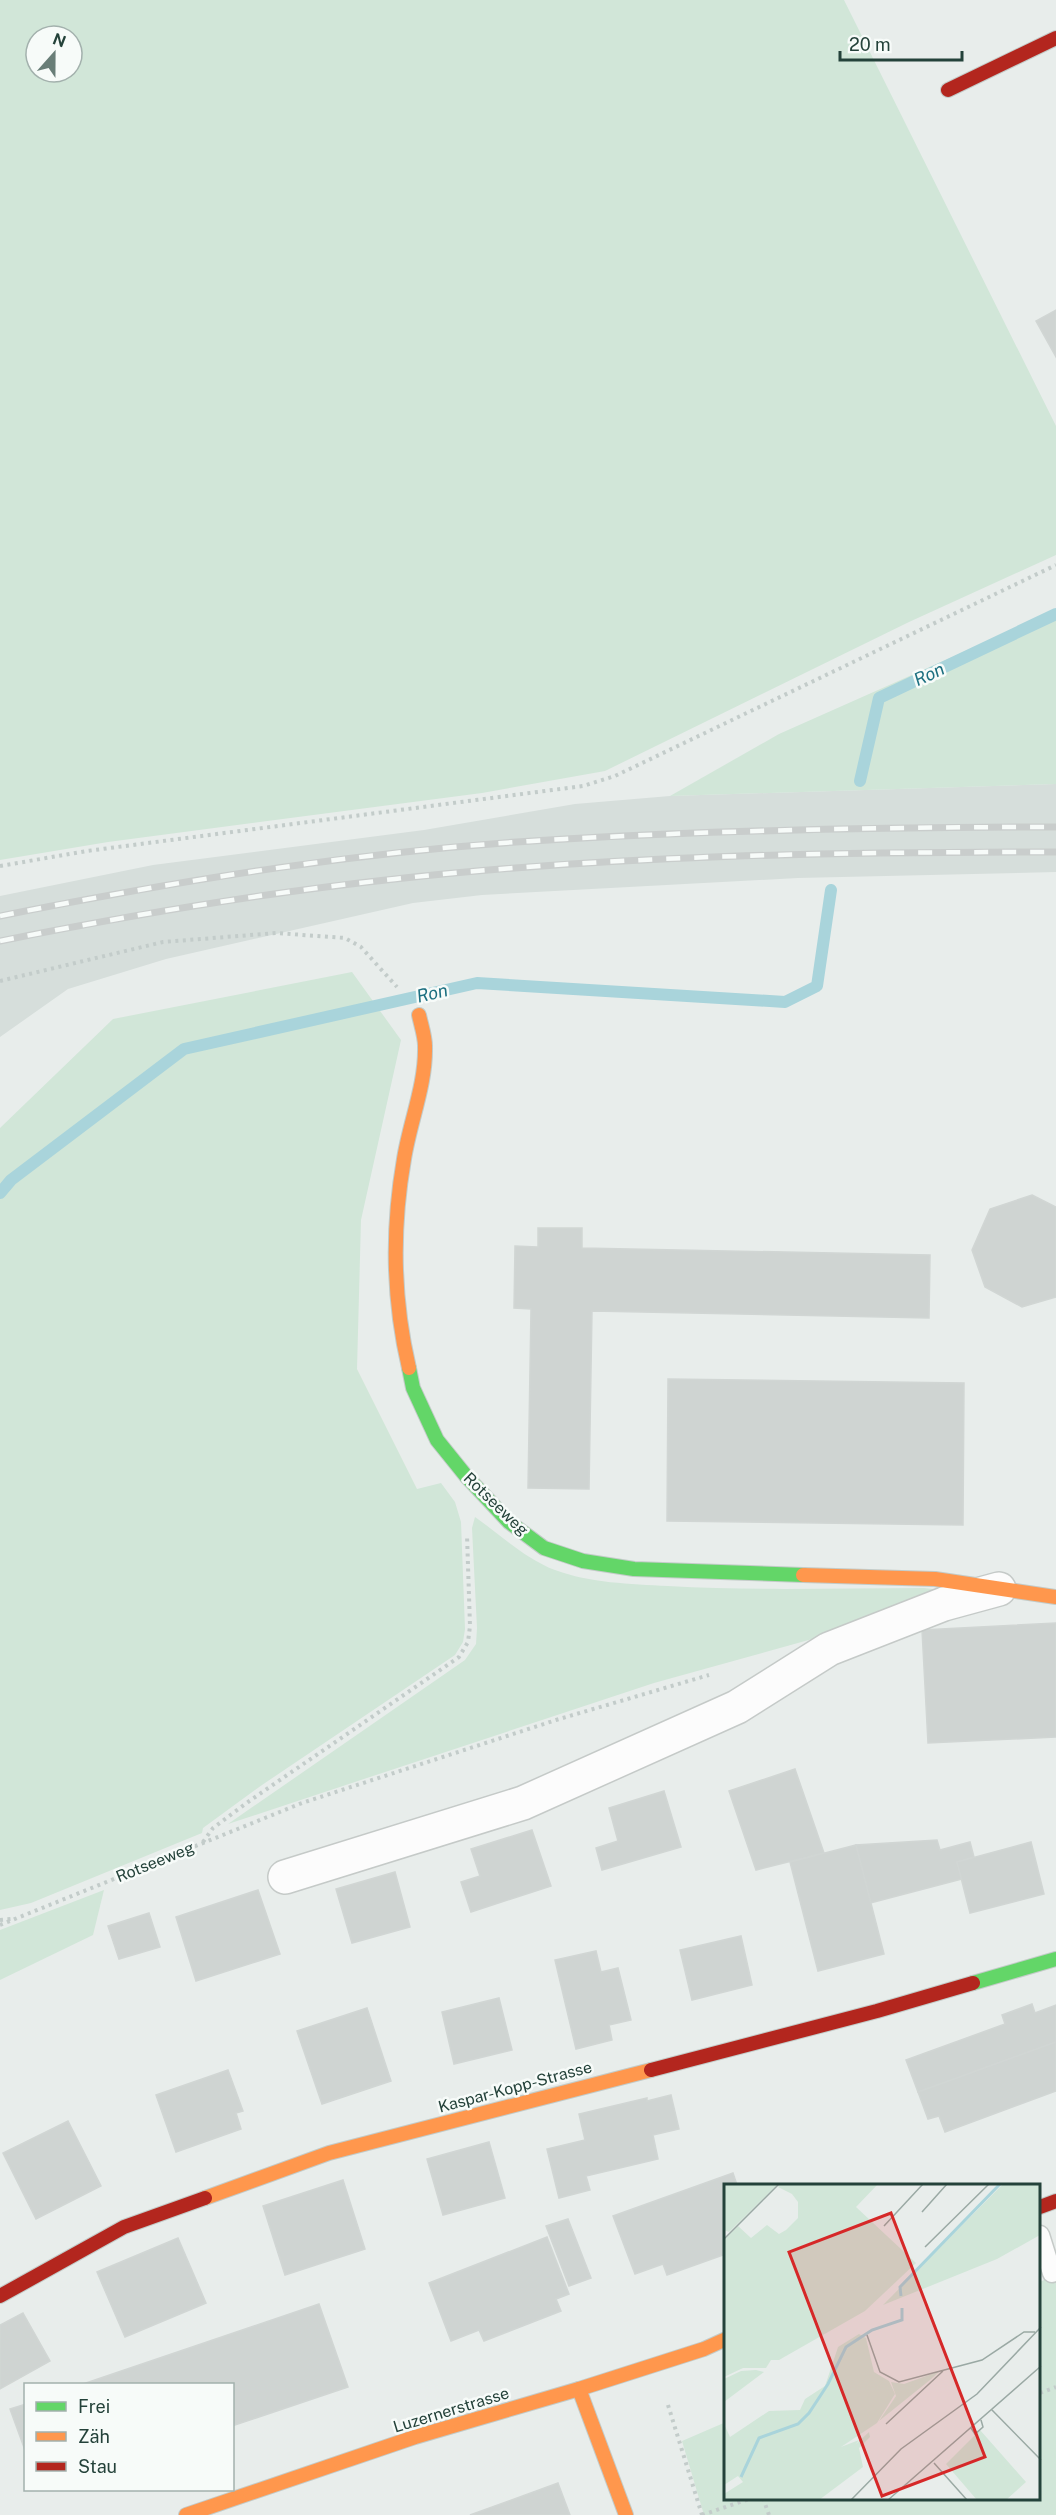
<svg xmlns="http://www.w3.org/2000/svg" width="1056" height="2515" font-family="'Public Sans',sans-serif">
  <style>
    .built { fill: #d6dedb }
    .green { fill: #d1e6d8; fill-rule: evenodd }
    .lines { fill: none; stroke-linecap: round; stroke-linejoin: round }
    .stream { stroke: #a9d4db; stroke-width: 12 }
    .building { fill: #cfd4d2; stroke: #d1d6d4; stroke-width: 1.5 }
    .lane-casing { stroke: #c5cac8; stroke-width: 21 }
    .street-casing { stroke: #c5cac8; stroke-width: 36 }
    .fast-casing { stroke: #c3cbc8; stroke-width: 16 }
    .slow-casing { stroke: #c3cbc8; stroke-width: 16 }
    .jam-casing { stroke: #c3cbc8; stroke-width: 16 }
    .path { stroke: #c3ccca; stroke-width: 4; stroke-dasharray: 3 4.5; stroke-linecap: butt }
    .lane { stroke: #fcfcfc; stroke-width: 18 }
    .street { stroke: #fcfcfc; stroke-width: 33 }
    .fast { stroke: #63d668; stroke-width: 14 }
    .slow { stroke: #ff974d; stroke-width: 14 }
    .jam { stroke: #b3261e; stroke-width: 14 }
    .rail-casing { stroke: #c9cdcc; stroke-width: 7 }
    .rail { stroke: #f7fbf9; stroke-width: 4.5; stroke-dasharray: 14; stroke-linecap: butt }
    .labels { text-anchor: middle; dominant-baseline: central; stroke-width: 5; stroke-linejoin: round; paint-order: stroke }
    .street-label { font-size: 16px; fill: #24423a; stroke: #f7fbf9 }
    .water-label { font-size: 18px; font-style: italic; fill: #1c6f80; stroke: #f7fbf9 }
    .inset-river { fill: none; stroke: #a9d4db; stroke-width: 3 }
    .inset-road { fill: none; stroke: #9aa9a4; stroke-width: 1.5 }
    .view { fill: #d62828; fill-opacity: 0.15; stroke: #d62828; stroke-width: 3 }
    .inset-edge { fill: none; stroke: #24423a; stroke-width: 3 }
  </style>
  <rect width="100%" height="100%" fill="#e8edeb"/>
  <path class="built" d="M1056 784V872L798 878 482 895 413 903 166 959 68 989 0 1037V896L153 865 424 830 575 804 670 796Z"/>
  <g class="green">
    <path d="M0 0H844L1056 426V555L909 622 605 771 482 793 108 842 0 860ZM36 36H72V72H36Z"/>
    <path d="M1056 611V784L670 796 779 734Z"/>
    <path d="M352 972 401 1040 361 1220 357 1369 417 1489 441 1483 455 1502 461 1522 465 1629 463 1642 455 1655 262 1785 203 1828 202 1833 31 1903 0 1910V1128L113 1019Z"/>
    <path d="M475 1517C501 1535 524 1558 555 1570 590 1583 630 1584 668 1586 753 1591 839 1588 924 1588L948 1591 823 1636 654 1683 228 1824 465 1660 476 1644 477 1628 472 1528Z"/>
    <path d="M104 1890 93 1935 0 1980V1930Z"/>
    <path d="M1056 2274V2515H704L682 2441 726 2422V2498H1040V2282Z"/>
  </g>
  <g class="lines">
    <g class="stream">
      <path d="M860 781 879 698 1056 614"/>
      <path d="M0 1193 11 1180 184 1049 477 983 785 1002 817 986 831 890"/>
    </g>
  </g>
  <g class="building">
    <path d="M1056 310V357L1036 321Z"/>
    <path d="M1032 1195 1056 1207V1297L1022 1307 985 1287 972 1250 990 1209Z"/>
    <path d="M538 1228H582V1248L930 1255 929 1318 592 1311 589 1489 528 1488 531 1309 514 1308 515 1246 538 1247Z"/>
    <path d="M668 1379 964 1383 963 1525 667 1521Z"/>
    <path d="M1056 1623V1737L928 1743 922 1630Z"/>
    <path d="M795 1769 824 1853 756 1870 729 1791Z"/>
    <path d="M664 1791 681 1847 602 1870 596 1848 618 1841 609 1808Z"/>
    <path d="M532 1830 551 1886 471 1912 461 1882 480 1876 471 1849Z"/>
    <path d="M937 1840 940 1850 970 1842 974 1857 957 1862 962 1879 870 1903 856 1845Z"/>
    <path d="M1031 1842 1044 1894 970 1913 957 1862Z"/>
    <path d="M856 1845 884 1954 818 1971 790 1862Z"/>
    <path d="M395 1872 410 1927 352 1943 336 1889Z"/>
    <path d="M258 1890 280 1954 196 1981 176 1917Z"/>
    <path d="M149 1913 160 1947 119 1959 108 1926Z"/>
    <path d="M741 1936 752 1985 692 2000 680 1950Z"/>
    <path d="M596 1951 601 1972 618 1968 631 2020 609 2025 612 2040 576 2049 555 1960Z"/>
    <path d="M499 1998 512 2050 454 2064 442 2012Z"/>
    <path d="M1032 2004 1035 2013 1056 2005V2042L918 2092 906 2060 1005 2024 1002 2015Z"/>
    <path d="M367 2008 391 2081 322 2104 297 2031Z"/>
    <path d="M1056 2042V2091L945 2132 939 2116 928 2119 918 2092Z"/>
    <path d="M228 2070 243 2111 236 2113 241 2129 176 2152 156 2095Z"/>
    <path d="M671 2095 679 2129 653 2135 658 2159 586 2176 590 2190 559 2198 547 2149 585 2140 579 2114 647 2098V2101Z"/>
    <path d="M68 2121 101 2186 36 2219 3 2153Z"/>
    <path d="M489 2142 505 2198 443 2215 427 2159Z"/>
    <path d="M733 2173 737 2185H726V2254L667 2275 663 2264 635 2274 613 2216Z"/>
    <path d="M343 2180 365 2249 285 2275 263 2206Z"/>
    <path d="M568 2219 591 2278 569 2286 546 2226Z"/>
    <path d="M547 2237 569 2294 556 2299 561 2311 484 2341 479 2330 451 2341 429 2283Z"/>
    <path d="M178 2238 206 2303 125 2337 97 2272Z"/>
    <path d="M319 2304 348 2387 232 2426V2384H83Z"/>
    <path d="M23 2313 50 2361 0 2389V2325Z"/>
    <path d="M26 2404V2453L10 2409Z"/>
    <path d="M558 2483 570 2515H470Z"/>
  </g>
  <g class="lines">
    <defs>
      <path id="lane" d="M1040 2235 1052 2273 1056 2271"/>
      <path id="street" d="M285 1877 523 1803 737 1707 829 1649 944 1604 999 1589"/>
      <g id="fast">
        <path d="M409 1368 413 1388 437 1440 466 1476 509 1522 544 1548 583 1561 634 1569 803 1575"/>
        <path d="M973 1983 1056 1959"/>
      </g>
      <g id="slow">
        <path d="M409 1368C393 1300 392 1228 404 1159 410 1121 426 1085 425 1046 425 1036 421 1025 419 1015"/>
        <path d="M803 1575 935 1579 1056 1597"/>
        <path d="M205 2198 329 2153 651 2070"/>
        <path d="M579 2389 626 2515"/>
        <path d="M186 2515 415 2437 579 2389 704 2349 726 2339"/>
      </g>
      <g id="jam">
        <path d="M948 90 1056 38"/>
        <path d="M651 2070 877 2011 973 1983"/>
        <path d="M1040 2207 1056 2201"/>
        <path d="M0 2296 124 2227 205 2198"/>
      </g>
    </defs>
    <use href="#lane" class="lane-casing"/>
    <use href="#street" class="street-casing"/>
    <use href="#fast" class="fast-casing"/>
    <use href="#slow" class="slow-casing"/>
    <use href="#jam" class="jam-casing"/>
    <g class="path">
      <path d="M0 866 87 851 583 786 615 776 1056 565"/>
      <path d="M0 981 163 942 276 933 345 938 361 947 397 987"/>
      <path d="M203 1842 213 1828 248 1802 459 1657 468 1642 470 1626 467 1535"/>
      <path d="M0 1920 11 1919"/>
      <path d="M0 1925 302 1803 556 1720 709 1675"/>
      <path d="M1040 2393 1056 2387"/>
      <path d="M668 2405 702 2515"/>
      <path d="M763 2498 769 2515"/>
      <path d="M911 2499V2498"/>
      <path d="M702 2515 752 2498"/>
    </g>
    <use href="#lane" class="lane"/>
    <use href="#street" class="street"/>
    <use href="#fast" class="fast"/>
    <use href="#slow" class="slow"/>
    <use href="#jam" class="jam"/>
    <defs>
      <g id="rail">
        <path d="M0 916C186 879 375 849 565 839 729 830 892 827 1056 827"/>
        <path d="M0 941C131 915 262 893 395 879 615 855 836 852 1056 852"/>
      </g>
    </defs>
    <use href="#rail" class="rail-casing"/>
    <use href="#rail" class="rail"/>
  </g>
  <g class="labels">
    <g class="street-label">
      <text transform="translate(496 1504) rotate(44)">Rotseeweg</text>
      <text transform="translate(155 1862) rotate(-22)">Rotseeweg</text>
      <text transform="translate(515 2087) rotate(-15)">Kaspar-Kopp-Strasse</text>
      <text transform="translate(451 2410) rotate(-17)">Luzernerstrasse</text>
    </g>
    <g class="water-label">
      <text transform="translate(929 674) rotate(-25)">Ron</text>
      <text transform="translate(432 993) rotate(-13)">Ron</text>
    </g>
  </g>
  <g transform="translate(724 2184)">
    <rect width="316" height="316" fill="#e8edeb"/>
    <path d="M0 0H54L5 48 0 46ZM56 0H154L132 23 192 79 141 127 55 176H47L42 184H19L0 193V56L14 42 27 54 43 41 55 50 62 46 74 34V18L68 10 54 3ZM279 0H316V51L273 75 159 121ZM135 150 142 154 150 188 165 197 171 210 153 239 117 263 135 256 132 260 145 248 146 253 135 264 139 283 95 316H0V310L19 298 14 292 0 301V240L6 253 45 227 76 226 81 215 101 202 114 163ZM32 186 40 188 0 218V195L17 187ZM216 187 206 196 155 237 172 212 167 198 180 200ZM256 246 302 298 282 316H253L222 280Z" fill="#d1e6d8"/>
    <path class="inset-river" d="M177 112 176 103 276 0M17 293 35 254 74 240 85 229 104 200 122 163 148 146 178 136V124"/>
    <path class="inset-road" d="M198 28 223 0M160 42 199 0M0 55 55 0M201 63 265 0M143 151 156 188 175 198 258 176 300 148H311M268 226 317 276M162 240 219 187M247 244 251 250 259 243 257 236M210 279 243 316M127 316 177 265 253 210 317 143M164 316 317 182"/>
    <path class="view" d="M167 29 261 273 158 312 65 68Z"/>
    <rect width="316" height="316" class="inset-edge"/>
  </g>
  <rect x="24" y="2383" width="210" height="108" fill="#f7fbf9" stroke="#a3b1ad" stroke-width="1.5"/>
  <rect x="36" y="2402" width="30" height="9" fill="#63d668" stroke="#a3b1ad" stroke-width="1.5"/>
  <text x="78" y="2413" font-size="18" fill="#24423a">Frei</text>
  <rect x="36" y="2432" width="30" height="9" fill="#ff974d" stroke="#a3b1ad" stroke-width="1.5"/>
  <text x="78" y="2443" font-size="18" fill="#24423a">Zäh</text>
  <rect x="36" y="2462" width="30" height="9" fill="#b3261e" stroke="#a3b1ad" stroke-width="1.5"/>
  <text x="78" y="2473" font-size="18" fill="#24423a">Stau</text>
  <g transform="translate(54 54) rotate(21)"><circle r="28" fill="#f7fbf9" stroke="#a3b1ad" stroke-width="1.5"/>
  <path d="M0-4.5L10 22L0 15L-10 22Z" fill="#697e78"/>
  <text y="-9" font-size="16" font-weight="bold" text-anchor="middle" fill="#24423a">N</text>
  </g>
  <path d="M840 51v9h122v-9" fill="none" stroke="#24423a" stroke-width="3"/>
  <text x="849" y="51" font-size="18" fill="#24423a" stroke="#f7fbf9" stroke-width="4.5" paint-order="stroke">20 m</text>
</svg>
